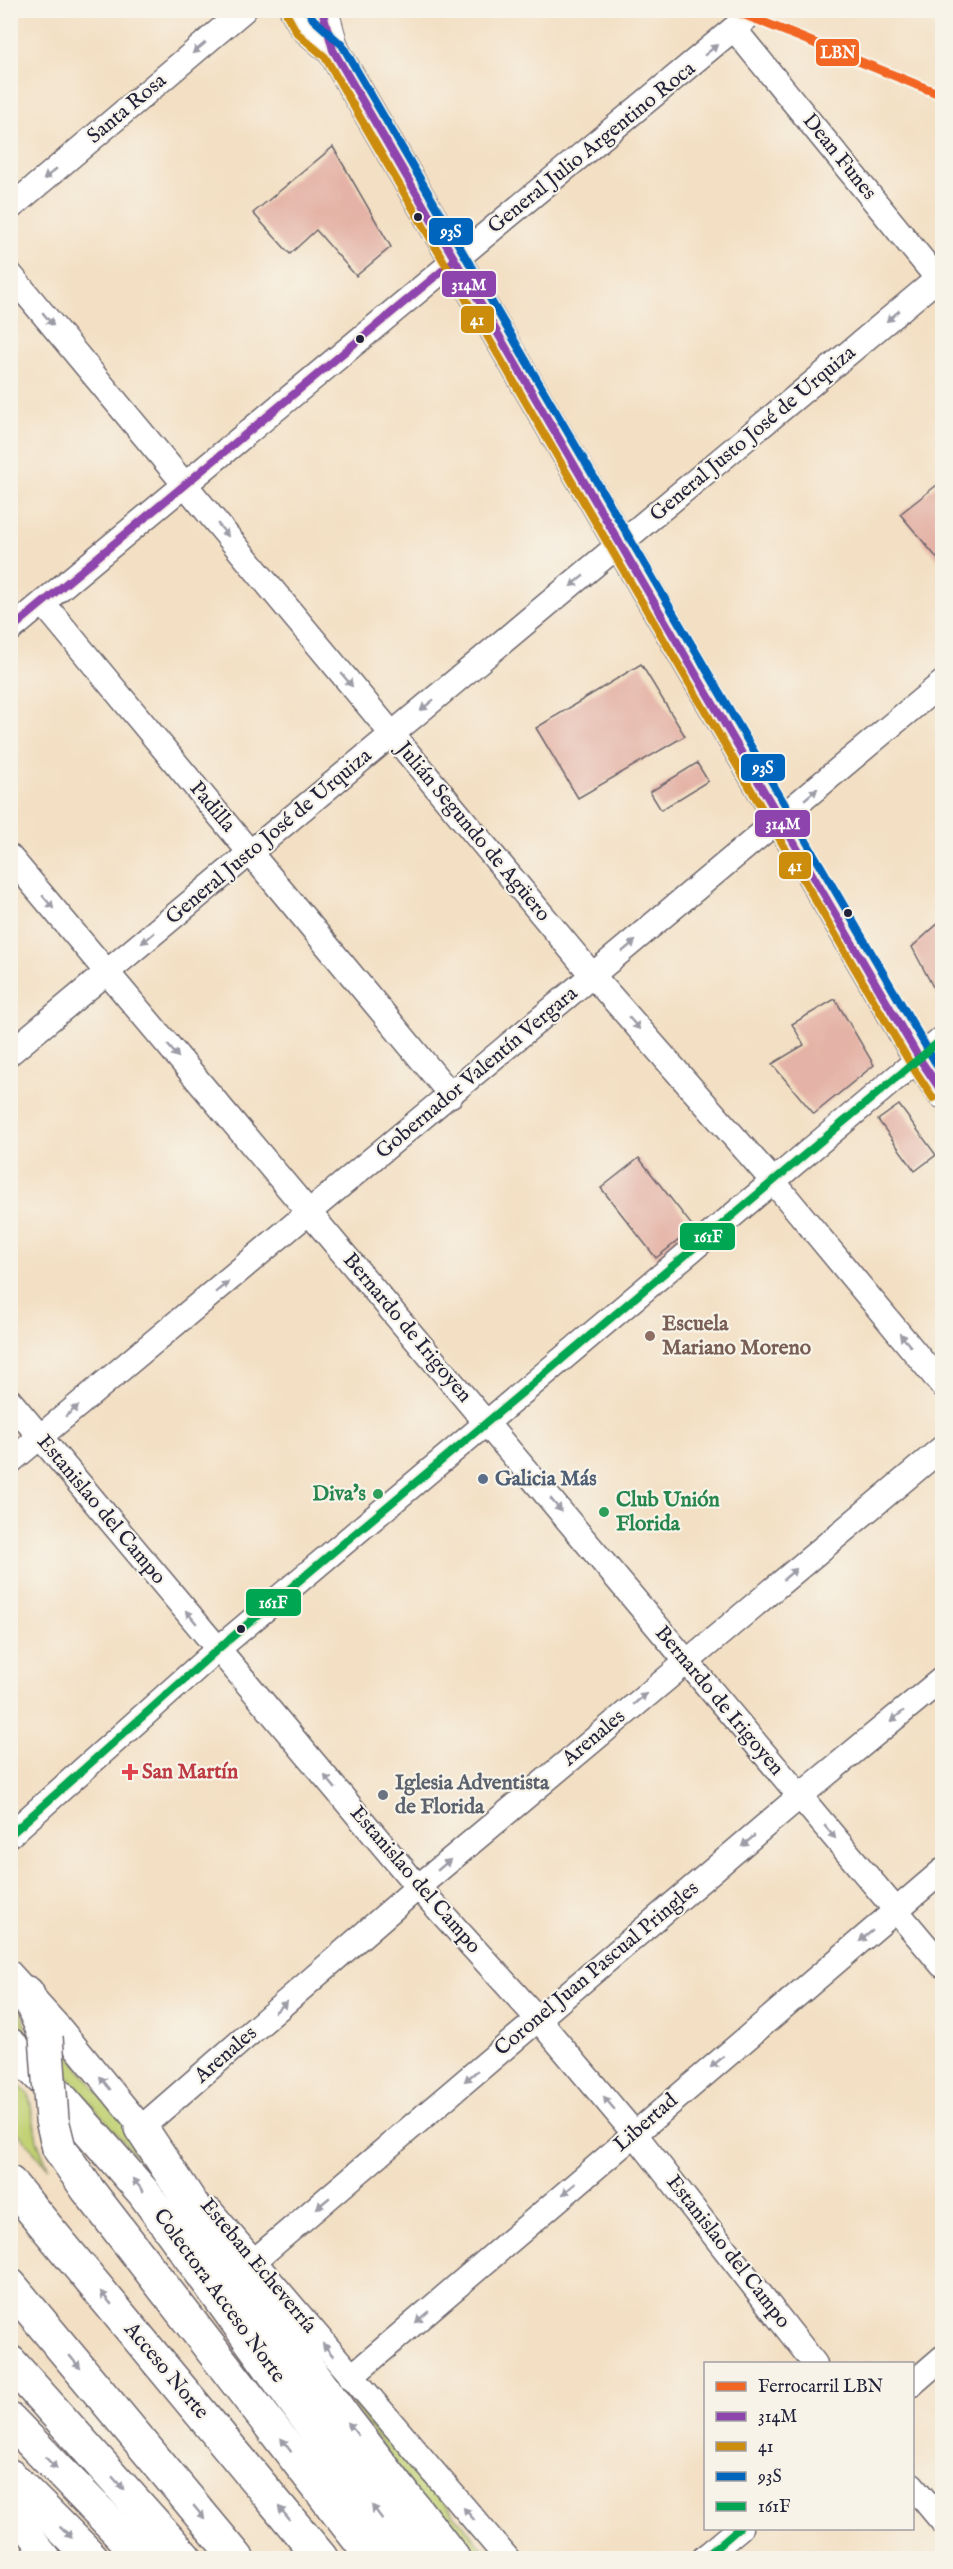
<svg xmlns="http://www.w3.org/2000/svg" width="953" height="2569" font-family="'IM FELL English',serif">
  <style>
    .green { fill: #c1d173; stroke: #727a57; stroke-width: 1.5 }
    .building { fill: #e4b2a6 }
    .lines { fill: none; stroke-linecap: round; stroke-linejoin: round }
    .minor-casing { stroke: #6b646b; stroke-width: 27 }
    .major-casing { stroke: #6b646b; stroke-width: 34 }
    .highway-casing { stroke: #6b646b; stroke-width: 36 }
    .minor { stroke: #fff; stroke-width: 24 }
    .major { stroke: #fff; stroke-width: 32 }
    .highway { stroke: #fff; stroke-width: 33 }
    .highway-bridge-casing { stroke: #6b646b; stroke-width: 36; stroke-linecap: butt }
    .highway-bridge { stroke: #fff; stroke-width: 33 }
    .bus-1-casing { stroke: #f7f3e8; stroke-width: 12 }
    .bus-2-casing { stroke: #f7f3e8; stroke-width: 12 }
    .bus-3-casing { stroke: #f7f3e8; stroke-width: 12 }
    .bus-4-casing { stroke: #f7f3e8; stroke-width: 12 }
    .bus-1 { stroke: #8e44ad; stroke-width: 8 }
    .bus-2 { stroke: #cc8c0c; stroke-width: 8 }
    .bus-3 { stroke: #0065bd; stroke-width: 8 }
    .bus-4 { stroke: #00a651; stroke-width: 8 }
    .rail-1-casing { stroke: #f7f3e8; stroke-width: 14 }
    .rail-1 { stroke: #f26522; stroke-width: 9 }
    .oneway { fill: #9c9ca7 }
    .bus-dot { fill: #22223b; stroke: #f7f3e8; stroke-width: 2 }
    .education-dot { fill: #8d6e63; stroke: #f7f3e8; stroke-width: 2 }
    .service-dot { fill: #5c6f8a; stroke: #f7f3e8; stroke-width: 2 }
    .leisure-dot { fill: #2e9e5b; stroke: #f7f3e8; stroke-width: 2 }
    .health-dot { fill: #e0444e; stroke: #f7f3e8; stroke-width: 2 }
    .worship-dot { fill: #6b7280; stroke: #f7f3e8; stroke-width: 2 }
    .labels { text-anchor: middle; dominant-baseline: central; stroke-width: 4.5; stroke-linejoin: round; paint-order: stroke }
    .street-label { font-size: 21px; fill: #22223b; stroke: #f7f3e8 }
    .education-label { font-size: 21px; font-weight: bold; fill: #785e54; stroke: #f7f3e8; text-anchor: start }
    .service-label { font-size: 21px; font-weight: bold; fill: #4e5e75; stroke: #f7f3e8; text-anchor: start }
    .leisure-label { font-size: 21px; font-weight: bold; fill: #27864d; stroke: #f7f3e8; text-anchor: end }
    .health-label { font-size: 21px; font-weight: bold; fill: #be3a42; stroke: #f7f3e8; text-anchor: start }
    .worship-label { font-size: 21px; font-weight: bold; fill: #5b616d; stroke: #f7f3e8; text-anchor: start }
    .line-badge { stroke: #f7f3e8; stroke-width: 2 }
    .badge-label { font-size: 16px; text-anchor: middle; font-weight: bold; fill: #fff }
  </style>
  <rect width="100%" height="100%" fill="#f7f3e8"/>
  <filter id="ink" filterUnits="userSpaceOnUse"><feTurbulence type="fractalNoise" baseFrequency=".0167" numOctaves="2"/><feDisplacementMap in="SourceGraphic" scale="12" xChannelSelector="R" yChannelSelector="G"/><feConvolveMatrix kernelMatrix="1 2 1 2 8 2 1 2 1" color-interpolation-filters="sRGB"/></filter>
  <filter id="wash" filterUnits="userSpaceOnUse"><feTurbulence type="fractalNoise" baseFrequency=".008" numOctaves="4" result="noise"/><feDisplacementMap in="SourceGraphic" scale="24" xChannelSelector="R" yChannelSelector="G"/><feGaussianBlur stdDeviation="1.35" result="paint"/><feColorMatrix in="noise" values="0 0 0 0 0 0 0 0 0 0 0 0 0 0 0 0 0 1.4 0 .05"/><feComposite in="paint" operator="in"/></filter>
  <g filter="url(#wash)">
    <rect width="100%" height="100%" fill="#f3dfc3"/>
    <g class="green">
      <path d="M10 1999 22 2012 26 2034 11 2018Z"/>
      <path d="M60 2044 126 2127 175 2201 60 2068Z"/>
      <path d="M10 2077 29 2095 37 2140 48 2168 11 2124Z"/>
      <path d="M312 2347 491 2558H463Z"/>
    </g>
    <g id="blocks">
      <g class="building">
        <path d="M333 147 391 247 356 276 316 230 290 254 253 213Z"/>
        <path d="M942 481V564L900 514Z"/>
        <path d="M641 664 685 736 578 798 536 728Z"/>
        <path d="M697 763 708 781 661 810 650 792Z"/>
        <path d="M942 920V1004L912 947Z"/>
        <path d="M835 999 874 1065 814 1114 772 1064 804 1045 792 1024Z"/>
        <path d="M899 1105 936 1155 915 1171 878 1120Z"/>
        <path d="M639 1158 694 1228 656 1258 601 1188Z"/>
      </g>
    </g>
  </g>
  <g filter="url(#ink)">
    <use href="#blocks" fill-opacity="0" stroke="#6b646b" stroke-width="1.5"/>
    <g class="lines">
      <defs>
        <g id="minor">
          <path d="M735 30 942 284"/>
          <path d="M10 208 244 10"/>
          <path d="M10 274 593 976 772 1180 942 1385"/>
          <path d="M43 603 451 1095"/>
          <path d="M10 630 756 10"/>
          <path d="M10 857 942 1965"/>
          <path d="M10 1053 942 275"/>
          <path d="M10 1401 418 1887 538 2019 634 2133 815 2364"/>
          <path d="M10 1462 942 683"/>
          <path d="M10 1835 218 1649 942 1039"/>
          <path d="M10 1973 60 2028 152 2140"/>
          <path d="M141 2128 418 1887 942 1448"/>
          <path d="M211 2211 507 2558"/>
          <path d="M254 2261 800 1796 942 1679"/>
          <path d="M351 2377 942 1871"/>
          <path d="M912 2384 942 2358"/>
          <path d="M912 2485 942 2521"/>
          <path d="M10 2511 49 2558"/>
          <path d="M704 2558 740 2528"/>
        </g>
        <g id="major">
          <path d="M296 10 305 26 333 50"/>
          <path d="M322 10 333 50 919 1058 942 1092"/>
        </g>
        <g id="highway">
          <path d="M27 1993 46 2037"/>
          <path d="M10 2045 60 2097 144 2193 336 2459 413 2558"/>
          <path d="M141 2128 230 2262 346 2420 453 2558"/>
          <path d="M59 2148 88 2190 373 2558"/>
          <path d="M10 2183 321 2558"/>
          <path d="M10 2285 237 2558"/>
          <path d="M10 2362 185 2558"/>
          <path d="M10 2420 144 2558"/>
          <path d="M10 2476 92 2558"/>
        </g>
      </defs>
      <use href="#minor" class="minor-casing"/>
      <use href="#major" class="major-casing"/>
      <use href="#highway" class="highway-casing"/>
      <use href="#minor" class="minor"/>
      <use href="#major" class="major"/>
      <use href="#highway" class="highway"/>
      <defs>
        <path id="highway-bridge" d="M46 2037 52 2120 59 2148"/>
      </defs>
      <use href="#highway-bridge" class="highway-bridge-casing"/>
      <use href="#highway-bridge" class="highway-bridge"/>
      <defs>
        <g id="bus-1">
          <path d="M322 10 333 50 919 1058 942 1092"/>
          <path d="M10 630 455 260"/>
        </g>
        <path id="bus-2" d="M287 15 297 33 325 57 910 1063 933 1098"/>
        <path id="bus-3" d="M308 10 313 19 342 45 942 1074"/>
        <g id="bus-4">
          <path d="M10 1835 218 1649 942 1039"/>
          <path d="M704 2558 739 2528"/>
        </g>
      </defs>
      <use href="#bus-1" class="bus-1-casing"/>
      <use href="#bus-2" class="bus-2-casing"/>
      <use href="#bus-3" class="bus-3-casing"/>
      <use href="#bus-4" class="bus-4-casing"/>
      <use href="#bus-1" class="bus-1"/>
      <use href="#bus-2" class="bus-2"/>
      <use href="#bus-3" class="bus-3"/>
      <use href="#bus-4" class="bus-4"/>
      <defs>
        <path id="rail-1" d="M733 10 942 95"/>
      </defs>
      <use href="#rail-1" class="rail-1-casing"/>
      <use href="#rail-1" class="rail-1"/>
    </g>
    <defs><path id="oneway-solid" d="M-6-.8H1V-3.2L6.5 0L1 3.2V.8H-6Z" transform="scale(1.5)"/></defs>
    <g class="oneway">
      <use href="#oneway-solid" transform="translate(199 48) rotate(140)"/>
      <use href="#oneway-solid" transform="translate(711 50) rotate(-39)"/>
      <use href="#oneway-solid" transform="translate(50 174) rotate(140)"/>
      <use href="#oneway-solid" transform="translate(893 316) rotate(140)"/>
      <use href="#oneway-solid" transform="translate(48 319) rotate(50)"/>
      <use href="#oneway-solid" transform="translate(223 530) rotate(50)"/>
      <use href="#oneway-solid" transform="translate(577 581) rotate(141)"/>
      <use href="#oneway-solid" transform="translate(347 680) rotate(50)"/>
      <use href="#oneway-solid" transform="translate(427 705) rotate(141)"/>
      <use href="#oneway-solid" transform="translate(811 794) rotate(-40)"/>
      <use href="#oneway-solid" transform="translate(48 902) rotate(50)"/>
      <use href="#oneway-solid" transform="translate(148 938) rotate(140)"/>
      <use href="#oneway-solid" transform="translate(629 946) rotate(-40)"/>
      <use href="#oneway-solid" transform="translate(634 1023) rotate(49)"/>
      <use href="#oneway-solid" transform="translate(173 1051) rotate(50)"/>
      <use href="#oneway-solid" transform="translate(222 1287) rotate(-40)"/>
      <use href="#oneway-solid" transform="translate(905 1340) rotate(-130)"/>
      <use href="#oneway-solid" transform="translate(72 1411) rotate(-40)"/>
      <use href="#oneway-solid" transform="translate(556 1505) rotate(50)"/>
      <use href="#oneway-solid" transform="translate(790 1574) rotate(-40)"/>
      <use href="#oneway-solid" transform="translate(191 1617) rotate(-130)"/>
      <use href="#oneway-solid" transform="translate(640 1699) rotate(-40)"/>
      <use href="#oneway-solid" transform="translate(897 1716) rotate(141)"/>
      <use href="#oneway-solid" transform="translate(330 1782) rotate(-130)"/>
      <use href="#oneway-solid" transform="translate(830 1832) rotate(50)"/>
      <use href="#oneway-solid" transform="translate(748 1841) rotate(140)"/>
      <use href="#oneway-solid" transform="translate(444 1865) rotate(-40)"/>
      <use href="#oneway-solid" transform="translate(866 1936) rotate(140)"/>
      <use href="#oneway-solid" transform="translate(281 2007) rotate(-41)"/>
      <use href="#oneway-solid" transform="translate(717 2062) rotate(140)"/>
      <use href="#oneway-solid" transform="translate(471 2076) rotate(140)"/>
      <use href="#oneway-solid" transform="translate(105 2083) rotate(-129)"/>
      <use href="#oneway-solid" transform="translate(609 2103) rotate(-130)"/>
      <use href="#oneway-solid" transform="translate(138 2185) rotate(-130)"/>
      <use href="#oneway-solid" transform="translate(569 2189) rotate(139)"/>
      <use href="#oneway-solid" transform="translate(323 2203) rotate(140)"/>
      <use href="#oneway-solid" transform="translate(106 2298) rotate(-130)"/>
      <use href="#oneway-solid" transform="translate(422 2317) rotate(139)"/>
      <use href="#oneway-solid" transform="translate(328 2350) rotate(-130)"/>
      <use href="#oneway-solid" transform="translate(75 2362) rotate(50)"/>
      <use href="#oneway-solid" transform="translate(353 2429) rotate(-128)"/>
      <use href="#oneway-solid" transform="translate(286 2445) rotate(-127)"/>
      <use href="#oneway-solid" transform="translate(51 2463) rotate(46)"/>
      <use href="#oneway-solid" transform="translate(118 2483) rotate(48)"/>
      <use href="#oneway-solid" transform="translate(199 2512) rotate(50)"/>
      <use href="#oneway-solid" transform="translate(377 2512) rotate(-127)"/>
      <use href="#oneway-solid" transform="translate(284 2513) rotate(-130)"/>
      <use href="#oneway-solid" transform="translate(469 2514) rotate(-131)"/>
      <use href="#oneway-solid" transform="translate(66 2532) rotate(45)"/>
    </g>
  </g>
  <g class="bus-dot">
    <circle cx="418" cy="217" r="5"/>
    <circle cx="360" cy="339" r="5"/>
    <circle cx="848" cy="913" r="5"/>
    <circle cx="241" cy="1629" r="5"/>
  </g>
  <circle class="education-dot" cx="650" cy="1336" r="6"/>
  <circle class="service-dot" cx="483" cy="1479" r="6"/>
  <g class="leisure-dot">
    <circle cx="378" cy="1494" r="6"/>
    <circle cx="604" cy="1512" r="6"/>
  </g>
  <path class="health-dot" d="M127 1763h6v6h6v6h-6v6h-6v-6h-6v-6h6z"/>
  <circle class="worship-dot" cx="383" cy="1795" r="6"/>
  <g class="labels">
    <g class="street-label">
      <text transform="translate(127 109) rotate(-40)">Santa Rosa</text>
      <text transform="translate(592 148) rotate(-39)">General Julio Argentino Roca</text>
      <text transform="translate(839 157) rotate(51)">Dean Funes</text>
      <text transform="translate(753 434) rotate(-40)">General Justo José de Urquiza</text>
      <text transform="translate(212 807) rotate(50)">Padilla</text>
      <text transform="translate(473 832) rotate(50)">Julián Segundo de Agüero</text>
      <text transform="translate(269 837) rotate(-40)">General Justo José de Urquiza</text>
      <text transform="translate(477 1073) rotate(-40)">Gobernador Valentín Vergara</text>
      <text transform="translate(407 1328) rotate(50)">Bernardo de Irigoyen</text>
      <text transform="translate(101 1510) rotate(50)">Estanislao del Campo</text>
      <text transform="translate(719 1701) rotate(50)">Bernardo de Irigoyen</text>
      <text transform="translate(594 1738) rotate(-40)">Arenales</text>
      <text transform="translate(415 1880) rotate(49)">Estanislao del Campo</text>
      <text transform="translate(597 1969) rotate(-40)">Coronel Juan Pascual Pringles</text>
      <text transform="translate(226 2055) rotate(-41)">Arenales</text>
      <text transform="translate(646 2123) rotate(-41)">Libertad</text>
      <text transform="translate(728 2252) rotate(52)">Estanislao del Campo</text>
      <text transform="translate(258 2266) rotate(50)">Esteban Echeverría</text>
      <text transform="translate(219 2296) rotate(54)">Colectora Acceso Norte</text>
      <text transform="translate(166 2371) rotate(50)">Acceso Norte</text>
    </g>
    <g class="education-label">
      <text x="662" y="1324">Escuela<tspan x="662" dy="24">Mariano Moreno</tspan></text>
    </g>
    <g class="service-label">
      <text x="495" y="1479">Galicia Más</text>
    </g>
    <g class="leisure-label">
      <text x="366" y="1494">Diva's</text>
      <text x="616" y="1500" text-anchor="start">Club Unión<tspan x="616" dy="24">Florida</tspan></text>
    </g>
    <g class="health-label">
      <text x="142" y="1772">San Martín</text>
    </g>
    <g class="worship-label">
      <text x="395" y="1783">Iglesia Adventista<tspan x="395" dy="24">de Florida</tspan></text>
    </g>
  </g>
  <g class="line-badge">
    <rect x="815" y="38" width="45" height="29" rx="6" fill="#f26522"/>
    <rect x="428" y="217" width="46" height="29" rx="6" fill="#0065bd"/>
    <rect x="441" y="270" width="56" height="28" rx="6" fill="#8e44ad"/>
    <rect x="460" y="305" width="35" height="29" rx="6" fill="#cc8c0c"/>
    <rect x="740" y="753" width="46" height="29" rx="6" fill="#0065bd"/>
    <rect x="754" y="809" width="57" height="29" rx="6" fill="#8e44ad"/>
    <rect x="778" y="851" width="34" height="29" rx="6" fill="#cc8c0c"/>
    <rect x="679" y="1222" width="57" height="29" rx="6" fill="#00a651"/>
    <rect x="245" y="1588" width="57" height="29" rx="6" fill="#00a651"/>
  </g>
  <g class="badge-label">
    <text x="838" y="58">LBN</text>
    <text x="451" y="237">93S</text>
    <text x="469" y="290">314M</text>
    <text x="477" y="325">41</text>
    <text x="763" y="773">93S</text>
    <text x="783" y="829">314M</text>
    <text x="795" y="871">41</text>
    <text x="708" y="1242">161F</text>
    <text x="273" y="1608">161F</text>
  </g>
  <rect width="953" height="2569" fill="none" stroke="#f7f3e8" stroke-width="36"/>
  <rect x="704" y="2362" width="210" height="168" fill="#f7f3e8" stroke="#a29fa3" stroke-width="1.5"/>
  <rect x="716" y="2382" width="30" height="9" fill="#f26522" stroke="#a29fa3" stroke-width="1.5"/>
  <text x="758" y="2392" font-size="18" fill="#22223b">Ferrocarril LBN</text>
  <rect x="716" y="2412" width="30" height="9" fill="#8e44ad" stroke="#a29fa3" stroke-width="1.5"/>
  <text x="758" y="2422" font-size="18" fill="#22223b">314M</text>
  <rect x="716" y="2442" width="30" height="9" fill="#cc8c0c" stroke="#a29fa3" stroke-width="1.5"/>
  <text x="758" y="2452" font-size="18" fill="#22223b">41</text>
  <rect x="716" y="2472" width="30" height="9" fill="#0065bd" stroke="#a29fa3" stroke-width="1.5"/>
  <text x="758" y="2482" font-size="18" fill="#22223b">93S</text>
  <rect x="716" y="2502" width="30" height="9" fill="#00a651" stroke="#a29fa3" stroke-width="1.5"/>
  <text x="758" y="2512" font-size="18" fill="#22223b">161F</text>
</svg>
